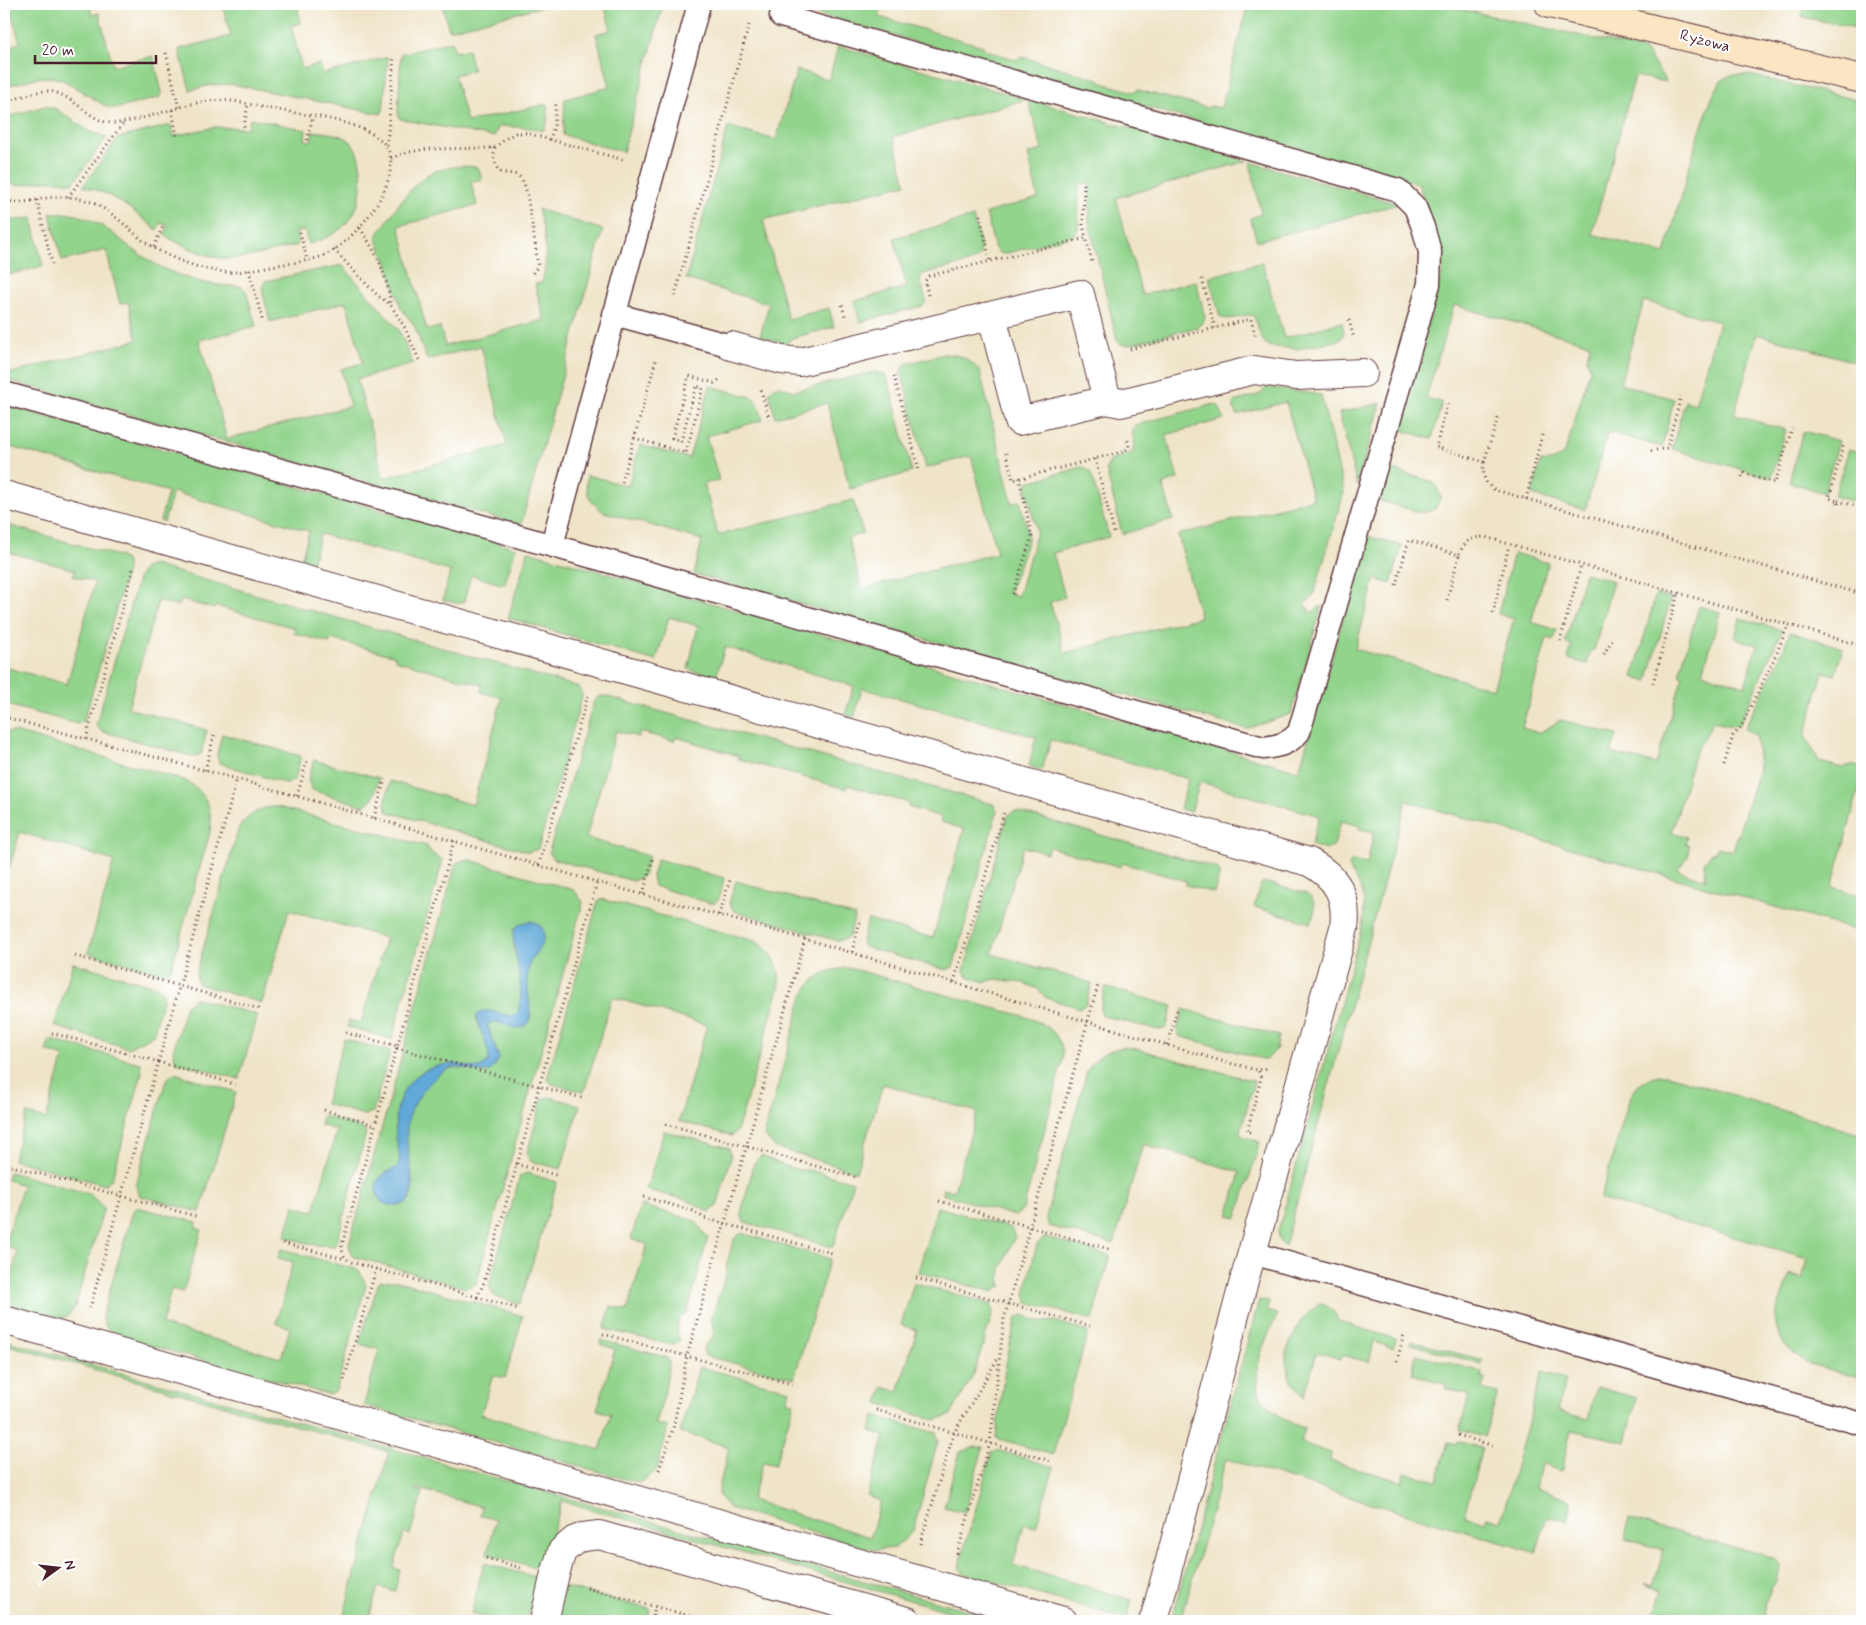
<svg xmlns="http://www.w3.org/2000/svg" width="1866" height="1625" font-family="Mynerve,sans-serif">
  <style>
    .green { fill: #92d48c; stroke: #6e7a5c }
    .water { fill: #61a9d8; stroke: #566482 }
    .lines { fill: none; stroke-linecap: round; stroke-linejoin: round }
    .lane-casing { stroke: #633d42; stroke-width: 25 }
    .street-casing { stroke: #633d42; stroke-width: 30 }
    .secondary-casing { stroke: #633d42; stroke-width: 30 }
    .path { stroke: #633d42; stroke-width: 3; stroke-dasharray: 1 4; stroke-linecap: butt }
    .lane { stroke: #fff; stroke-width: 22 }
    .street { stroke: #fff; stroke-width: 28 }
    .secondary { stroke: #fbe6c4; stroke-width: 28 }
    .labels { text-anchor: middle; dominant-baseline: central; stroke-width: 4; stroke-linejoin: round; paint-order: stroke }
    .street-label { font-size: 16px; fill: #4a1f2b; stroke: #fff }
  </style>
  <rect width="100%" height="100%" fill="#fff"/>
  <filter id="ink" filterUnits="userSpaceOnUse"><feTurbulence type="fractalNoise" baseFrequency=".02" numOctaves="2"/><feDisplacementMap in="SourceGraphic" scale="10" xChannelSelector="R" yChannelSelector="G"/><feConvolveMatrix kernelMatrix="1 2 1 2 8 2 1 2 1" color-interpolation-filters="sRGB"/></filter>
  <filter id="wash" filterUnits="userSpaceOnUse"><feTurbulence type="fractalNoise" baseFrequency=".0096" numOctaves="4" result="noise"/><feDisplacementMap in="SourceGraphic" scale="20" xChannelSelector="R" yChannelSelector="G"/><feGaussianBlur stdDeviation="1.12" result="paint"/><feColorMatrix in="noise" values="0 0 0 0 0 0 0 0 0 0 0 0 0 0 0 0 0 1.4 0 .05"/><feComposite in="paint" operator="in"/></filter>
  <g filter="url(#wash)">
    <rect width="100%" height="100%" fill="#efe4c7"/>
    <g class="green">
      <path d="M9 4H89L92 15 99 13 113 66 153 56 162 92 161 97 119 108H109L63 80 51 77 36 78 4 87V48L20 43Z"/>
      <path d="M222 4H297L301 23 291 26 302 69 320 64 323 74 388 57 383 110 381 114 231 84 211 85 190 90 179 49 231 36Z"/>
      <path d="M442 4H552L449 30Z"/>
      <path d="M604 4H663L623 152 563 135 565 99 610 87 596 34 611 30Z"/>
      <path d="M782 4H882L879 17 983 46 985 50 1017 60 1022 57 1101 80 1102 83 1134 92 1138 90 1208 108 1210 106 1221 108 1248 4H1438L1645 50 1666 82 1635 76 1592 234 1665 254 1697 139 1714 93 1721 81 1731 75H1749L1862 101V364L1757 334 1734 415 1786 430 1771 478 1672 449 1685 401 1695 404 1719 322 1644 301 1620 384 1674 399 1662 447 1608 432 1585 510 1532 495 1541 461C1551 463 1561 458 1566 449L1590 370V367L1587 359 1590 344 1454 305 1426 398 1442 402 1432 439 1398 429 1443 271 1419 184Z"/>
      <path d="M1805 4H1862V29L1802 17Z"/>
      <path d="M452 41 455 52 468 49 473 70 454 75 467 122 547 104C548 114 549 123 543 131L532 128 500 126 497 130 494 137 400 119 398 114 401 54Z"/>
      <path d="M838 46 1247 161 1116 198 1142 295 1196 281 1205 317 1204 321 1198 327 1127 345 1120 344 1117 340 1089 223 1090 183 1079 184 1078 229 1074 235 1004 254 999 253 995 249 986 213 1038 198 1028 154 1042 150 1028 99 893 137 906 184 763 220 788 319 829 308 834 327 792 338 786 344 760 336 769 304 686 279 728 127 776 140 797 70 829 80Z"/>
      <path d="M45 106 56 109 90 132 107 137 73 183C64 182 54 180 45 181 29 182 18 190 4 180V118Z"/>
      <path d="M250 118 306 130 305 140 311 141 313 131C324 133 342 133 350 141 366 158 364 201 351 218 341 232 324 240 308 244L305 231 296 232 298 245C279 249 247 259 229 259 208 258 182 246 164 235L168 226 160 223 157 230C133 211 114 193 83 186L118 138 171 125 174 136 215 127 248 128Z"/>
      <path d="M1250 162 1398 204 1257 241 1250 218 1261 214Z"/>
      <path d="M464 166 478 167 482 179 471 182 477 205 399 226 427 330 440 327 445 346 544 320 535 284 542 283C549 257 545 234 538 209L603 230 521 525 4 379V375L137 340 128 302 120 304 106 250 62 261 50 213C94 211 108 232 141 255 170 275 205 287 241 286L246 291 256 326 199 340 227 439 350 406 341 369 363 363 346 302 270 322 262 289 265 281 342 265 399 330 413 364 357 379 384 478 507 445 481 346 427 360 414 325 401 308 388 266 376 237C391 217 410 182 433 172 443 168 454 167 464 166Z"/>
      <path d="M973 217 981 246 980 256 971 262 923 274 920 278 926 301 923 306 860 322 854 301 907 287 894 238Z"/>
      <path d="M4 218 14 220 32 218 43 266 4 276Z"/>
      <path d="M1262 262 1284 338 1342 322 1344 333 1340 340 1297 349 1268 346 1262 339 1254 316C1243 312 1232 323 1220 317L1209 277Z"/>
      <path d="M944 354C959 354 971 359 980 372L1012 503 1020 501 1027 529 1028 540 1009 593 1018 596 1037 532 1026 489 1028 482 1082 467 1086 468 1091 473 1109 537 1053 553 1065 597 1050 602 1065 653 1200 617 1178 535 1313 499 1286 402 1236 415 1233 406 1234 402 1261 394 1267 387 1321 395 1344 492 1314 594 1311 599 1304 603 1311 613 1322 606 1291 714 1246 729 694 574 702 540 604 512C588 501 585 493 587 475L628 486 640 445 689 458 710 386 752 397 758 404 763 420 706 436 719 480 704 484 718 535 853 500 863 533 848 538 862 589 997 553 971 456 926 468 901 371 906 364Z"/>
      <path d="M875 372 884 374 888 380 912 472 850 489 827 403 775 417 769 393 774 387 779 386 794 391Z"/>
      <path d="M1381 403 1357 485 1339 413Z"/>
      <path d="M1214 404 1219 406 1224 419 1166 435 1178 479 1163 484 1173 520 1122 534 1106 469 1110 461 1133 452 1134 443 1132 429 1136 425Z"/>
      <path d="M4 405 516 548 504 585 471 575 464 601 459 604 443 600 450 571 320 534 312 564 301 561 309 531 173 492 164 522 160 521 168 492 4 445Z"/>
      <path d="M1803 431 1839 441 1824 493 1789 482Z"/>
      <path d="M1849 449 1862 453V504L1834 496Z"/>
      <path d="M1387 468 1433 482 1436 486 1441 497 1435 509 1423 513 1377 500Z"/>
      <path d="M4 524 121 557 127 562V570L84 721 77 724 4 704V667L67 684 95 582 73 576 75 570 4 551Z"/>
      <path d="M1367 536 1402 546 1391 584 1375 579 1355 649 1493 689 1514 619 1498 614 1514 553 1548 563 1531 622 1557 630 1554 640 1547 638 1522 728 1539 733 1561 720 1617 735 1611 753 1656 764 1683 676 1679 675 1699 606 1720 612 1703 673 1745 686 1757 645 1735 638 1740 618 1782 630 1739 725 1732 726 1713 722 1694 755 1672 832 1687 837 1685 843 1689 845 1688 857 1678 869C1687 875 1695 877 1706 879L1704 863 1712 852 1715 853 1717 847 1733 851 1759 768 1756 736 1745 729V727L1779 660 1790 632 1843 648 1835 675 1823 672 1805 736 1820 762 1842 768 1851 765 1862 768V790L1859 789 1832 887 1862 896V932L1406 801 1285 1246 1280 1242 1278 1232 1362 926C1365 911 1365 896 1358 882 1354 876 1350 872 1349 864L1352 861 1367 864 1374 832 1359 829 1360 826 1341 821 1334 845 1326 850 1311 845 1319 816 1200 782 1191 812 1180 809 1188 779 1051 740 1042 770 1029 766 1036 737 862 688 854 718 845 715 854 686 725 647 716 677 688 669 698 626 669 617 656 661 508 618 528 551 1299 771Z"/>
      <path d="M153 565 578 687 581 690 582 697 538 849 529 852 388 812 385 804 390 781 473 805 502 698 481 692 482 685 395 660V656L331 639 329 643 294 633 295 628 216 606 215 609 181 600 178 606 158 601 128 708 207 730 201 754 195 757 101 731 96 725 139 576 144 568Z"/>
      <path d="M1585 573 1613 581 1594 650H1591L1587 664 1568 659 1572 645 1565 643Z"/>
      <path d="M1656 594 1671 598 1647 682 1633 677Z"/>
      <path d="M600 696H605L993 804 997 810 996 815 953 967 946 970 864 947 862 940 868 920 933 938 964 829 941 822 942 817 908 807 909 803 847 785 846 789 738 759 739 756 676 737 674 741 640 732 638 737 616 731 586 838 649 856 643 876 633 881 553 859 549 852 594 701Z"/>
      <path d="M4 732H15L181 779C204 788 214 808 210 832L171 969 165 974 88 953 114 861 20 832 4 885Z"/>
      <path d="M222 734 301 756 295 779 287 784 219 763 217 755Z"/>
      <path d="M314 760 379 778 373 798 364 806 312 790 308 780Z"/>
      <path d="M278 807 427 846 431 853 443 860 392 1039 348 1027 349 1020 361 1023 386 938 289 910 262 1003 198 984 196 973 239 827C250 814 261 806 278 807Z"/>
      <path d="M1016 811 1217 868 1220 873 1214 893 1186 885V881L1122 863 1121 867 1049 847 1047 853 1023 847 992 954 1092 983 1086 1004 1080 1008 1046 998 1038 989 1023 983 996 979 985 982 967 976 964 971 965 967 1007 817 1012 812Z"/>
      <path d="M466 859 574 890 583 902 476 1284 466 1288 352 1256 349 1245 456 863Z"/>
      <path d="M657 859 724 878 719 899 713 904 654 886 652 876Z"/>
      <path d="M736 881 855 916 849 937 838 941 734 911 729 903Z"/>
      <path d="M1264 882 1307 894C1318 903 1315 911 1311 923L1254 907 1261 884Z"/>
      <path d="M601 899 755 941C774 953 781 965 779 989L738 1129 732 1136 679 1121 707 1025 612 997 584 1092 552 1084 547 1079 598 901Z"/>
      <path d="M73 963 159 987 164 995 153 1035 128 1048 54 1026Z"/>
      <path d="M846 968 857 970C901 983 945 994 989 1007 1007 1012 1027 1015 1044 1025 1050 1028 1056 1034 1059 1041 1069 1059 1057 1070 1056 1088L1023 1210 1015 1216 942 1194 943 1188 954 1191 977 1112 883 1084 856 1172 774 1147 764 1135 803 995C815 975 823 971 846 968Z"/>
      <path d="M1105 987 1173 1006 1166 1028 1159 1030 1103 1016 1100 1010Z"/>
      <path d="M195 998 258 1015 239 1079 176 1062 173 1051 186 1005Z"/>
      <path d="M1183 1009 1279 1036 1276 1050 1266 1060 1179 1036 1177 1031Z"/>
      <path d="M344 1039 390 1051 373 1112 364 1115 325 1104Z"/>
      <path d="M50 1040 140 1063 142 1073 112 1179 108 1181 105 1185 13 1160 27 1114 46 1119 64 1057 46 1051Z"/>
      <path d="M1124 1047 1137 1049 1254 1081 1240 1135 1260 1142 1237 1218 1228 1216 1240 1172 1143 1144 1114 1244 1049 1226 1046 1217 1087 1071C1096 1056 1107 1050 1124 1047Z"/>
      <path d="M174 1073 236 1092 200 1212 140 1196 136 1185 166 1080Z"/>
      <path d="M1658 1075H1668L1678 1078 1862 1135V1379L1806 1363 1783 1343 1777 1330 1775 1318 1789 1274 1802 1279 1808 1258 1600 1199 1629 1100C1636 1086 1643 1079 1658 1075Z"/>
      <path d="M549 1097 580 1105 561 1169 530 1161 527 1154 542 1099Z"/>
      <path d="M323 1116 362 1128 366 1133 336 1246 315 1245 285 1237 294 1206 314 1211 337 1130 320 1125Z"/>
      <path d="M664 1131 729 1148 731 1157 717 1206 710 1212 687 1200 646 1190Z"/>
      <path d="M761 1156C776 1161 793 1172 809 1170L853 1182 833 1247 744 1222 741 1214 754 1163Z"/>
      <path d="M9 1172 90 1194 104 1208 75 1306C73 1310 69 1316 64 1318 54 1320 15 1306 4 1303V1280L10 1282 18 1251 4 1246 23 1185 7 1180Z"/>
      <path d="M527 1173 557 1182 520 1304 494 1296 489 1286 520 1176Z"/>
      <path d="M641 1205 695 1221 708 1238 687 1313C676 1318 675 1329 680 1340L674 1344H668L604 1329 611 1306 627 1311 647 1244 631 1239Z"/>
      <path d="M136 1207 197 1222 196 1228 202 1230 183 1292 171 1289 162 1325 281 1358 290 1328 276 1323 293 1262 278 1258 281 1249 359 1270 366 1285 336 1391 330 1395 119 1337C108 1332 105 1327 102 1316L133 1211Z"/>
      <path d="M937 1207 1011 1228 1015 1237 1001 1268 1000 1278 1002 1286 996 1288 994 1292 918 1272Z"/>
      <path d="M741 1233 830 1259 794 1378 705 1356 703 1349 704 1346 712 1339 714 1332 711 1319 726 1275 727 1263 734 1239Z"/>
      <path d="M1045 1237 1110 1256 1092 1320 1027 1302 1025 1293 1037 1244Z"/>
      <path d="M379 1281H398L523 1316 505 1378 493 1375 481 1414 600 1450 611 1414 597 1410 615 1349 600 1344 601 1340 665 1357 669 1360V1364L665 1391 656 1424 668 1427 657 1470 639 1483 364 1405 379 1349 359 1344Z"/>
      <path d="M914 1283 991 1304 993 1312 974 1374 951 1415 934 1420 878 1403 883 1387 898 1392 917 1330 901 1325Z"/>
      <path d="M1259 1300 1269 1302 1267 1311 1278 1314C1267 1336 1249 1371 1261 1397 1263 1402 1270 1407 1274 1411 1283 1419 1293 1425 1305 1428L1301 1443 1331 1453 1330 1461 1403 1482 1405 1473 1437 1481 1448 1442 1456 1444 1457 1441 1482 1448 1464 1516 1485 1522 1487 1517 1501 1521 1542 1372 1566 1379 1557 1411 1588 1419 1596 1387 1637 1398 1626 1442 1571 1430 1561 1472 1554 1470 1542 1461 1535 1488 1567 1498 1570 1500 1571 1508 1568 1522 1547 1516 1536 1553 1226 1459 1181 1621H1171Z"/>
      <path d="M1319 1303C1330 1306 1335 1311 1338 1321L1396 1339 1393 1348 1374 1342 1369 1362 1342 1355 1341 1359 1317 1352 1304 1397 1290 1379 1286 1361 1288 1347 1301 1320Z"/>
      <path d="M1023 1315 1034 1320 1046 1322 1055 1321 1088 1332 1053 1455 996 1438C1001 1397 1005 1358 1017 1318Z"/>
      <path d="M4 1340 1006 1621H983L562 1501 542 1569 487 1554 496 1520 480 1515 482 1507 416 1488 415 1490 423 1492 410 1535 404 1533 394 1566V1568L400 1570 395 1591 378 1587 368 1621H342L389 1452 4 1344Z"/>
      <path d="M1411 1341 1483 1360 1482 1364 1410 1344Z"/>
      <path d="M1416 1354 1482 1372 1481 1378 1485 1379 1482 1389 1498 1393 1484 1437 1460 1430 1469 1395 1445 1388 1446 1384 1412 1374Z"/>
      <path d="M699 1367 790 1390 787 1401 794 1403 775 1465 763 1462 751 1500 870 1537 881 1501 867 1496 885 1436 870 1431 874 1416 936 1433 938 1441 913 1531 895 1548 873 1550 729 1508 719 1496V1488L729 1447 680 1432Z"/>
      <path d="M976 1447H983L965 1512 944 1507 960 1452Z"/>
      <path d="M997 1450 1054 1467 1036 1527 1024 1524 1013 1565 1132 1600 1127 1619 963 1573 959 1567 992 1452Z"/>
      <path d="M1629 1519 1776 1559 1781 1565 1775 1584 1771 1588 1762 1621H1652L1662 1590 1646 1584V1583L1653 1585 1664 1550 1625 1539Z"/>
      <path d="M484 1563 539 1578 527 1621H496V1620L471 1614Z"/>
      <path d="M564 1587 650 1609 647 1621H554Z"/>
    </g>
    <path class="water" d="M531 921C538 923 543 926 544 934 545 945 532 955 529 965 524 984 532 1002 530 1020 520 1038 503 1019 489 1023L488 1027 499 1058C488 1085 472 1065 453 1068 435 1071 416 1098 410 1114 401 1139 414 1165 412 1190 411 1208 394 1208 381 1202 370 1184 378 1175 396 1168 403 1160 397 1147 396 1138 392 1100 408 1067 450 1064 460 1063 470 1068 480 1068L488 1062 489 1054 476 1017C486 1001 503 1021 517 1014 527 991 514 958 513 934 515 925 522 922 531 921Z"/>
  </g>
  <g filter="url(#ink)">
    <g class="lines">
      <defs>
        <g id="lane">
          <path d="M614 314 731 346"/>
          <path d="M4 393 607 561 1263 748C1279 746 1289 744 1299 732L1429 284 1430 252 1423 227 1415 207 1398 190 781 16"/>
          <path d="M552 545 699 4"/>
          <path d="M1252 1253 1862 1424"/>
        </g>
        <g id="street">
          <path d="M992 316 1019 421 1107 400"/>
          <path d="M731 346 782 360 800 362 1080 294 1107 400 1121 403 1254 370 1296 376 1363 373"/>
          <path d="M4 495 1309 862C1337 877 1348 896 1344 928L1244 1281 1155 1617 1153 1621"/>
          <path d="M4 1320 1063 1621"/>
          <path d="M544 1621 554 1578 562 1551 575 1540 583 1537 599 1535 907 1621"/>
        </g>
        <path id="secondary" d="M1549 4 1862 79"/>
      </defs>
      <use href="#lane" class="lane-casing"/>
      <use href="#street" class="street-casing"/>
      <use href="#secondary" class="secondary-casing"/>
      <g class="path">
        <path d="M166 53 179 108"/>
        <path d="M4 103C17 99 33 91 47 91 74 92 90 126 118 123 149 119 178 105 209 101 228 98 247 104 266 108 298 114 350 118 377 137 418 165 358 239 327 254 310 262 289 263 271 266 260 268 248 271 236 272 207 274 164 257 141 239 125 226 111 210 91 202 80 198 68 196 56 197 38 198 22 206 4 200"/>
        <path d="M172 110 177 136"/>
        <path d="M244 127 248 104"/>
        <path d="M307 140 313 116"/>
        <path d="M550 140 554 126 556 101"/>
        <path d="M387 145 394 56"/>
        <path d="M494 148C494 188 512 164 522 180 527 188 527 197 529 206 532 224 535 241 537 259L538 266 532 274"/>
        <path d="M391 158 409 152 428 149 494 148 508 137 516 133H526L624 160"/>
        <path d="M1084 184 1083 225 1086 238"/>
        <path d="M68 197 124 122"/>
        <path d="M37 200 52 264"/>
        <path d="M980 215 990 261"/>
        <path d="M360 228C375 250 388 276 390 303"/>
        <path d="M300 232 307 260"/>
        <path d="M154 247 164 224"/>
        <path d="M334 250 378 296 390 304 405 328 420 362"/>
        <path d="M249 270 263 323"/>
        <path d="M1202 279 1215 328"/>
        <path d="M928 295 925 281 929 276 1086 238 1092 262"/>
        <path d="M675 296 749 25"/>
        <path d="M842 305 845 316"/>
        <path d="M1349 320 1354 339"/>
        <path d="M1130 349 1251 319 1255 335"/>
        <path d="M894 376 919 470"/>
        <path d="M761 390 769 419"/>
        <path d="M1447 404 1436 447 1484 462C1482 474 1484 484 1495 490L1862 594"/>
        <path d="M634 438 686 453 703 388 696 386 681 441 672 438 689 376 714 383 719 380"/>
        <path d="M1651 451 1667 448 1681 396"/>
        <path d="M1006 453 1013 480 1125 451 1129 447 1127 437"/>
        <path d="M1095 459 1115 536"/>
        <path d="M1484 462 1498 418"/>
        <path d="M1742 477 1743 473 1775 483 1792 428"/>
        <path d="M622 482 656 360"/>
        <path d="M1526 499 1543 431"/>
        <path d="M1838 501 1862 508"/>
        <path d="M1838 504V501L1829 498 1844 443"/>
        <path d="M1396 585 1409 540 1459 555C1464 541 1471 537 1485 537L1862 646"/>
        <path d="M1013 594 1032 536 1019 478"/>
        <path d="M1447 600 1459 555"/>
        <path d="M1493 613 1509 545"/>
        <path d="M1560 641 1581 566"/>
        <path d="M1604 654 1613 638"/>
        <path d="M1653 683 1678 593"/>
        <path d="M4 717 237 779 597 882 805 939 1225 1062 1258 1070 1268 1068"/>
        <path d="M86 739 133 569"/>
        <path d="M1724 765 1733 736 1741 727 1776 655 1788 625"/>
        <path d="M205 770 215 732"/>
        <path d="M297 796 308 758"/>
        <path d="M374 818 385 779"/>
        <path d="M454 841 342 1245C342 1254 344 1258 351 1262L477 1297 483 1285 597 882"/>
        <path d="M539 865 588 695"/>
        <path d="M643 894 653 858"/>
        <path d="M719 915 730 880"/>
        <path d="M852 952 861 918"/>
        <path d="M75 956 260 1009"/>
        <path d="M954 982 1004 813"/>
        <path d="M52 1033 159 1062 238 1085"/>
        <path d="M346 1033 397 1046"/>
        <path d="M1167 1045 1178 1007"/>
        <path d="M397 1048 582 1098"/>
        <path d="M324 1110 375 1125"/>
        <path d="M666 1124 855 1177"/>
        <path d="M1250 1132H1247L1261 1078 1258 1070"/>
        <path d="M516 1164 559 1176"/>
        <path d="M11 1166 199 1217"/>
        <path d="M644 1197 693 1211 704 1218 832 1253"/>
        <path d="M939 1201 1112 1250"/>
        <path d="M283 1243 345 1259"/>
        <path d="M916 1278 1090 1326"/>
        <path d="M477 1297 519 1309"/>
        <path d="M90 1308 237 779"/>
        <path d="M603 1334 792 1384"/>
        <path d="M1397 1361 1404 1334"/>
        <path d="M344 1380 376 1269"/>
        <path d="M876 1410 1051 1461"/>
        <path d="M1458 1435 1494 1446"/>
        <path d="M659 1470 673 1429 687 1356 805 939"/>
        <path d="M920 1544 954 1433 998 1358"/>
        <path d="M957 1554 990 1443 1004 1319 1098 985"/>
        <path d="M486 1558 521 1568"/>
        <path d="M587 1588 708 1621"/>
        <path d="M652 1621 655 1606"/>
      </g>
      <use href="#lane" class="lane"/>
      <use href="#street" class="street"/>
      <use href="#secondary" class="secondary"/>
    </g>
  </g>
  <g class="labels">
    <g class="street-label">
      <text transform="translate(1705 41) rotate(14)">Ryżowa</text>
    </g>
  </g>
  <rect width="1866" height="1625" fill="none" stroke="#fff" stroke-width="20"/>
  <g transform="translate(58 1568) rotate(75)" stroke="#ffffff" stroke-width="4" paint-order="stroke">
  <path d="M0-4L9 19L0 12L-9 19Z" fill="#4a1f2b"/>
  <text y="-8" font-size="14" font-weight="bold" text-anchor="middle" fill="#4a1f2b">N</text>
  </g>
  <path d="M35 55v8h121v-8" fill="none" stroke="#4a1f2b" stroke-width="2.5"/>
  <text x="42" y="55" font-size="15" fill="#4a1f2b" stroke="#ffffff" stroke-width="4" paint-order="stroke">20 m</text>
</svg>
